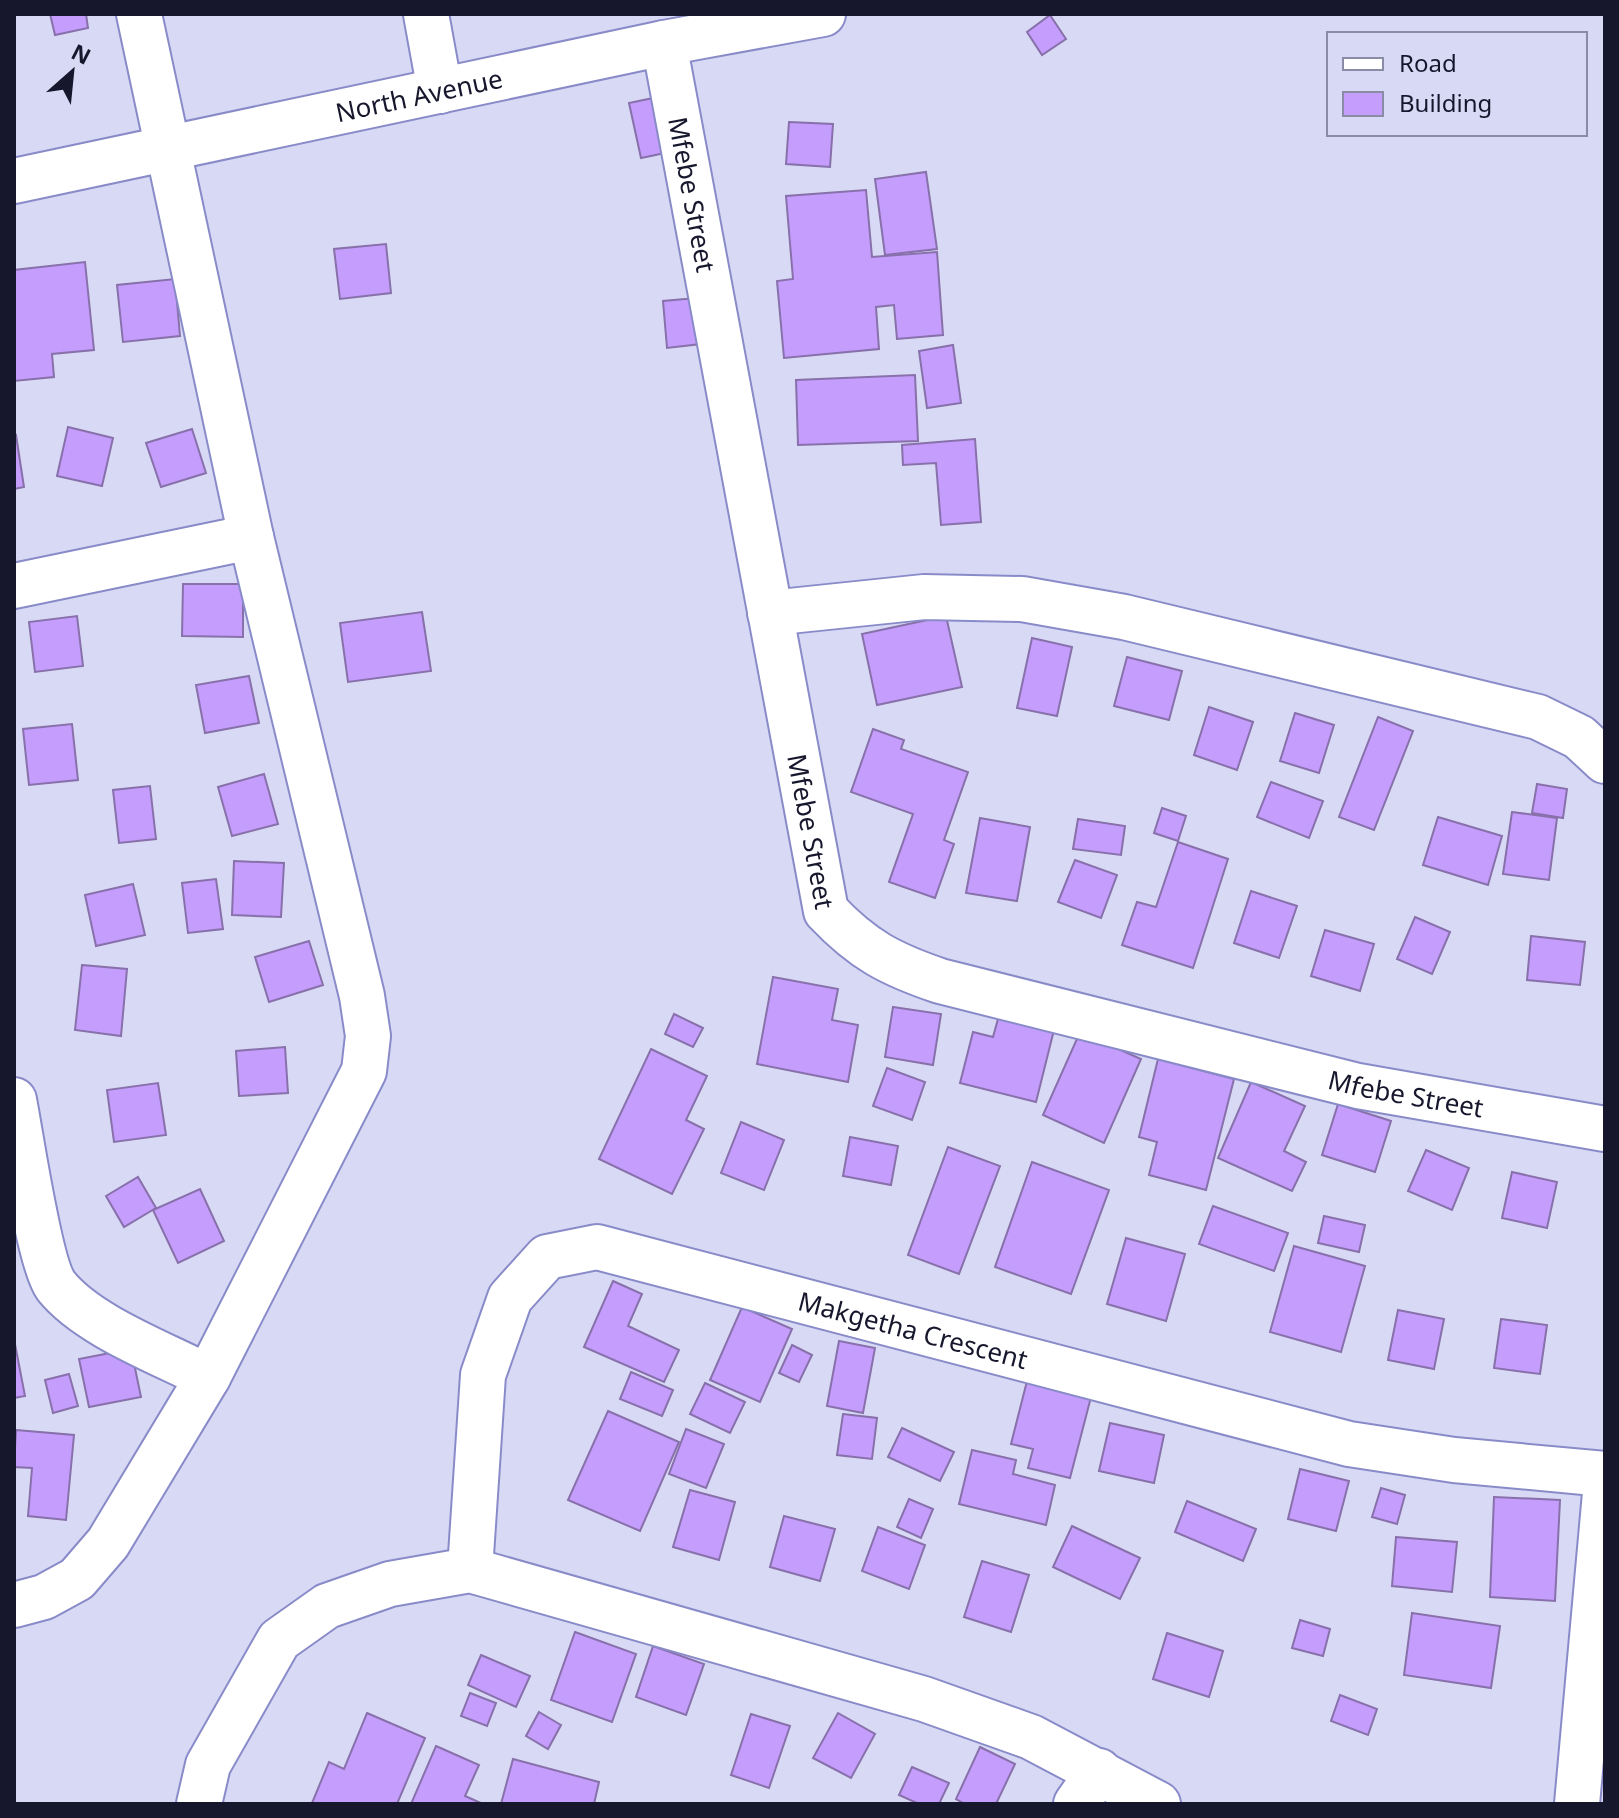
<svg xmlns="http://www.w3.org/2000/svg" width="1619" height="1818" font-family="'Noto Sans',sans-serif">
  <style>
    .building { fill: #c49dfd; stroke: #8870ab; stroke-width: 2 }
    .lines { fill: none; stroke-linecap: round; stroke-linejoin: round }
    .minor-casing { stroke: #898bc9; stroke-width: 48 }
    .minor { stroke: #fff; stroke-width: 44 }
    .labels { text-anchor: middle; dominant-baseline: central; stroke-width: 7; stroke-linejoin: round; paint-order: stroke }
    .street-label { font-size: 26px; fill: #16162d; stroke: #d8daf5 }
  </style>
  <rect width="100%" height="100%" fill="#d8daf5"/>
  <g class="building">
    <path d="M50 14H86L88 28 55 35Z"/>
    <path d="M1050 15 1066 39 1042 55 1027 32Z"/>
    <path d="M658 97 670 152 641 158 629 103Z"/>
    <path d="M789 122 833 124 830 167 786 164Z"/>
    <path d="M926 172 937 249 885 255 875 179Z"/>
    <path d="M866 190 872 257 937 252 943 335 897 339 894 305 876 307 879 349 784 358 777 281 793 279 786 196Z"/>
    <path d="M386 244 391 293 340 299 334 249Z"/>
    <path d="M85 262 94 350 52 354 54 377 14 381V270Z"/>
    <path d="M175 279 180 336 123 342 117 285Z"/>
    <path d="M696 298 701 344 667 348 663 301Z"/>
    <path d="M953 345 961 403 927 408 919 351Z"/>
    <path d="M915 375 918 441 798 445 796 380Z"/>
    <path d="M68 427 113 438 102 486 57 476Z"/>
    <path d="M192 429 206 473 161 487 146 443Z"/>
    <path d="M16 435 24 487 14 489V436Z"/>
    <path d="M975 439 981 522 941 525 936 463 903 465 902 445Z"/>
    <path d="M183 584H243V637L182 636Z"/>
    <path d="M422 612 431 671 348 682 340 623Z"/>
    <path d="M77 616 83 666 35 672 29 622Z"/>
    <path d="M946 616 962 687 877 705 862 634Z"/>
    <path d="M1032 638 1072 647 1057 716 1017 708Z"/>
    <path d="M1127 657 1182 671 1169 720 1114 706Z"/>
    <path d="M249 676 259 723 205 733 196 685Z"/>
    <path d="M1209 707 1253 722 1237 770 1194 755Z"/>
    <path d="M1295 713 1334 725 1319 773 1280 761Z"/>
    <path d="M1378 717 1413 731 1374 830 1339 817Z"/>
    <path d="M72 724 78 780 29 785 23 729Z"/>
    <path d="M873 729 904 740 901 749 968 772 944 840 954 844 935 898 889 882 913 814 851 792Z"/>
    <path d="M264 774 278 824 232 836 218 787Z"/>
    <path d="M1271 782 1323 801 1309 838 1257 817Z"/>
    <path d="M1537 784 1567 789 1563 818 1532 813Z"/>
    <path d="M150 786 156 839 119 843 113 790Z"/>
    <path d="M1162 808 1186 816 1178 841 1154 833Z"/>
    <path d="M1512 812 1557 818 1549 880 1503 874Z"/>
    <path d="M1438 817 1502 836 1488 885 1423 865Z"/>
    <path d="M980 818 1030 827 1017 901 966 893Z"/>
    <path d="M1078 819 1125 826 1121 855 1073 849Z"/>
    <path d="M1178 842 1228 859 1193 968 1122 945 1137 902 1156 907Z"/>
    <path d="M1075 860 1117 875 1101 918 1058 902Z"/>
    <path d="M234 861 284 863 281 917 232 915Z"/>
    <path d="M216 879 223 929 188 933 182 883Z"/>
    <path d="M133 884 145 935 96 946 85 895Z"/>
    <path d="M1251 891 1297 906 1279 958 1234 943Z"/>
    <path d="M1415 917 1450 932 1432 974 1397 959Z"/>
    <path d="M1325 930 1374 944 1360 991 1311 976Z"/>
    <path d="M1531 936 1585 942 1580 985 1527 980Z"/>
    <path d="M309 941 323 985 269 1002 255 957Z"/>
    <path d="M82 965 127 969 121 1036 75 1030Z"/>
    <path d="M773 977 838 989 832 1020 858 1025 848 1082 757 1064Z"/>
    <path d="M893 1007 941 1014 933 1065 885 1057Z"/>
    <path d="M1001 1008 1056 1022 1036 1102 960 1083 973 1032 993 1037Z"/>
    <path d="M674 1014 703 1028 693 1047 665 1034Z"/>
    <path d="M1080 1032 1141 1059 1104 1143 1043 1115Z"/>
    <path d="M285 1047 288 1093 239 1096 236 1051Z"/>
    <path d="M651 1049 707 1076 686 1120 704 1129 672 1194 599 1159Z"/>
    <path d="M1158 1059 1234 1079 1206 1190 1149 1175 1157 1142 1139 1137Z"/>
    <path d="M887 1068 925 1082 912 1120 873 1106Z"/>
    <path d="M1251 1082 1305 1106 1284 1151 1306 1162 1292 1191 1218 1158Z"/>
    <path d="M158 1083 166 1135 114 1142 107 1090Z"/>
    <path d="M1338 1104 1391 1121 1375 1172 1322 1155Z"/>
    <path d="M741 1122 784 1140 764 1190 721 1173Z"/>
    <path d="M850 1137 898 1146 891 1185 843 1176Z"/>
    <path d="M948 1147 1000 1166 959 1274 908 1255Z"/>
    <path d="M1426 1150 1469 1168 1452 1210 1408 1191Z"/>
    <path d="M1032 1162 1109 1190 1071 1294 995 1267Z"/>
    <path d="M1512 1172 1557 1182 1547 1228 1502 1218Z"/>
    <path d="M138 1177 156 1208 124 1227 106 1196Z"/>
    <path d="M200 1189 224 1241 178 1263 153 1210Z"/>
    <path d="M1213 1206 1288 1233 1274 1271 1199 1244Z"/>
    <path d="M1324 1216 1365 1225 1359 1252 1318 1243Z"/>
    <path d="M1126 1238 1185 1254 1166 1321 1107 1304Z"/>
    <path d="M1294 1246 1365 1266 1341 1352 1270 1332Z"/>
    <path d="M613 1281 642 1294 628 1326 679 1350 664 1382 584 1347Z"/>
    <path d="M742 1307 792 1329 760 1402 710 1380Z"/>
    <path d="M1398 1310 1444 1319 1434 1369 1388 1360Z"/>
    <path d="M1501 1319 1547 1325 1540 1374 1494 1368Z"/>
    <path d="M14 1339 25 1396 14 1398Z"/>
    <path d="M839 1341 875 1348 863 1413 827 1406Z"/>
    <path d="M792 1345 812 1355 799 1382 779 1373Z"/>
    <path d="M131 1349 141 1397 89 1407 79 1359Z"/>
    <path d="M631 1372 673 1390 662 1416 620 1399Z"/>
    <path d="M69 1374 78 1406 53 1413 45 1380Z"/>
    <path d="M1027 1381 1091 1397 1070 1478 1028 1468 1033 1449 1011 1444Z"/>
    <path d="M705 1383 745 1402 730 1433 690 1414Z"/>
    <path d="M608 1411 679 1442 640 1531 568 1500Z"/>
    <path d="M843 1414 877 1418 872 1459 837 1455Z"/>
    <path d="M1110 1423 1164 1435 1154 1483 1099 1471Z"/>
    <path d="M902 1428 954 1452 940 1481 888 1457Z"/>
    <path d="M686 1429 724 1444 706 1488 669 1474Z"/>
    <path d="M16 1430 74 1435 66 1520 28 1516 32 1468 14 1467Z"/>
    <path d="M972 1450 1016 1460 1013 1474 1055 1485 1046 1525 959 1504Z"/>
    <path d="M1300 1469 1349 1481 1336 1531 1288 1519Z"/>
    <path d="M1381 1488 1405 1495 1397 1524 1372 1517Z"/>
    <path d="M690 1490 735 1502 719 1560 673 1547Z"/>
    <path d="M1494 1497 1560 1500 1555 1601 1490 1597Z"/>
    <path d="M909 1499 933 1509 921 1538 897 1527Z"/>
    <path d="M1187 1501 1256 1529 1243 1561 1175 1532Z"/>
    <path d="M784 1516 835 1529 820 1581 770 1567Z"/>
    <path d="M1072 1526 1140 1558 1120 1599 1053 1567Z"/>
    <path d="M878 1527 925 1545 909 1589 862 1571Z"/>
    <path d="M1396 1537 1457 1542 1452 1592 1392 1586Z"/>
    <path d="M982 1561 1029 1575 1011 1632 964 1617Z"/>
    <path d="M1412 1613 1500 1626 1491 1688 1404 1675Z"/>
    <path d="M1300 1620 1330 1629 1323 1656 1292 1648Z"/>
    <path d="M575 1632 636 1654 612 1722 551 1700Z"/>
    <path d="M1167 1633 1223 1651 1209 1697 1153 1679Z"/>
    <path d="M653 1646 704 1664 686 1715 636 1697Z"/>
    <path d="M481 1655 530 1676 516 1707 468 1685Z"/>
    <path d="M470 1693 496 1703 487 1726 461 1716Z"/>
    <path d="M1340 1695 1377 1709 1368 1735 1331 1721Z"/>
    <path d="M539 1712 561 1725 548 1749 526 1736Z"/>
    <path d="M367 1713 425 1738 397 1804 312 1803 329 1762 344 1769Z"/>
    <path d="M838 1713 875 1734 851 1778 813 1758Z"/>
    <path d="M751 1714 790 1726 769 1788 731 1775Z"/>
    <path d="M436 1746 479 1765 465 1796 483 1804H411Z"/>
    <path d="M980 1747 1015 1764 996 1804H965L956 1799Z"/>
    <path d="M513 1759 599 1782 594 1804H501Z"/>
    <path d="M912 1767 949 1783 939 1804H919L899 1795Z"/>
  </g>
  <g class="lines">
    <defs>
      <g id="minor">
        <path d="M426 14 440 91"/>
        <path id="s1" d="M664 43 826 911C863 950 890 964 940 981L1358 1086 1605 1129"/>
        <path id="s2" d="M14 181 664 43 823 14"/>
        <path d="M14 586 251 537"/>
        <path d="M770 613 924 597 1022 599 1124 617 1538 717 1579 737 1605 761"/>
        <path d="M14 1100C21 1135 39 1263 56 1286 88 1326 162 1353 208 1377"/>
        <path id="s3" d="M470 1570 483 1375 510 1298 547 1257 597 1247 1349 1444 1454 1460 1605 1474"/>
        <path d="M14 1605 44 1597 77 1579 108 1543 208 1377 364 1071 368 1036 362 996 251 537 139 14"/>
        <path d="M199 1804 208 1765 279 1640 327 1606 390 1584 470 1570 924 1699 1031 1737 1158 1804"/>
        <path d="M1076 1804 1099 1771"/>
        <path d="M1577 1804 1605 1493"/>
      </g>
    </defs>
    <use href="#minor" class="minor-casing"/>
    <use href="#minor" class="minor"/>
  </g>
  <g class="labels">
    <g class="street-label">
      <text stroke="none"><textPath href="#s2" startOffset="414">North Avenue</textPath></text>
      <text stroke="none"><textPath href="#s1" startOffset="154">Mfebe Street</textPath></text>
      <text stroke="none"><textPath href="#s1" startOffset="802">Mfebe Street</textPath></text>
      <text stroke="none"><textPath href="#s1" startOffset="1498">Mfebe Street</textPath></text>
      <text stroke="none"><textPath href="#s3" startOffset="710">Makgetha Crescent</textPath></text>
    </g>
  </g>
  <rect width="1619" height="1818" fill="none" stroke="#16162d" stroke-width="32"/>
  <rect x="1327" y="32" width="260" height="104" fill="#d8daf5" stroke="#8a8ca5" stroke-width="2"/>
  <rect x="1343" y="58" width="40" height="12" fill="#ffffff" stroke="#8a8ca5" stroke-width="2"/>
  <text x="1399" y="72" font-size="24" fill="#16162d">Road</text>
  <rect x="1343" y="92" width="40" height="24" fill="#c49dfd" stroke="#8a8ca5" stroke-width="2"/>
  <text x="1399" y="112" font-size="24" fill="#16162d">Building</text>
  <g transform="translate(72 72) rotate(27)" stroke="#d8daf5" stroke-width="6" paint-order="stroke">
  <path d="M0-6L14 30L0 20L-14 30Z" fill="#16162d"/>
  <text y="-12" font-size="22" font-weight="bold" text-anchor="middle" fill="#16162d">N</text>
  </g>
</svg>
